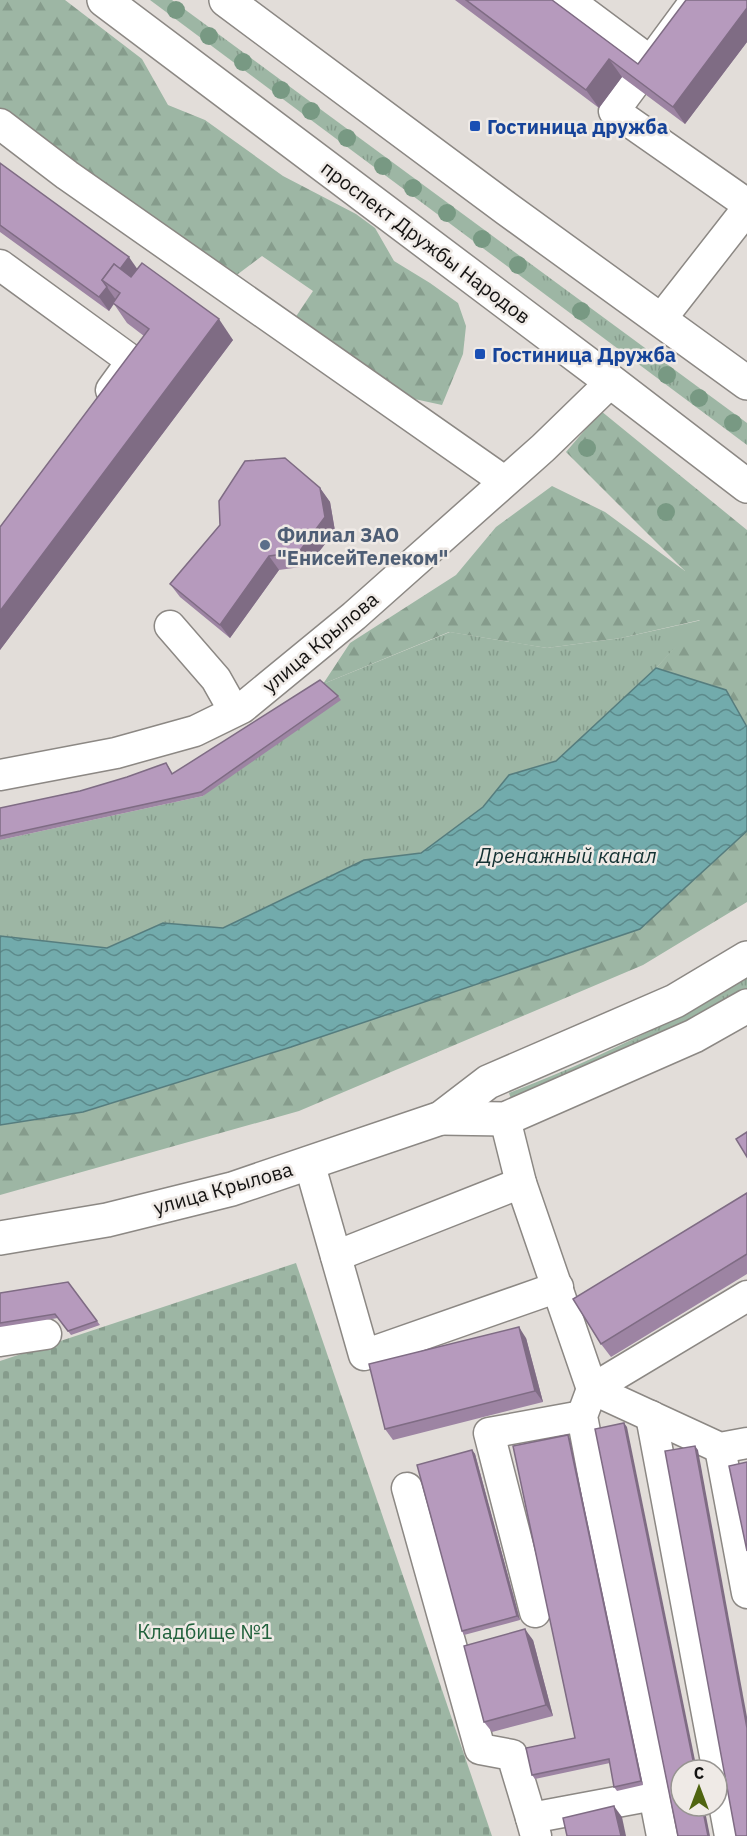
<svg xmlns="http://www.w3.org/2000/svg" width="747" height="1836" font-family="'IBM Plex Sans',sans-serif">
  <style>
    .grass { fill: url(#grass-tufts) }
    .forest { fill: url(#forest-firs) }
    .cemetery { fill: url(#cemetery-stones) }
    .water { fill: url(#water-waves); stroke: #567d7e; stroke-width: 1.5 }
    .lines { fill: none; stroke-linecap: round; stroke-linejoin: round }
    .minor-casing { stroke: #8c8884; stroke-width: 33 }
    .major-casing { stroke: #8c8884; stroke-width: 36 }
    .minor { stroke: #fff; stroke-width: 30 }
    .major { stroke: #fff; stroke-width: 33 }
    .tree { fill: #789983 }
    .wall { fill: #9d84a3 }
    .shaded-wall { fill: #7f6c84 }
    .building { fill: #b69abd; stroke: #7f6c84; stroke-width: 1.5 }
    .transit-dot { fill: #1a4fb4; stroke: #efeae6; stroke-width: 2 }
    .service-dot { fill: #5c6f8a; stroke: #efeae6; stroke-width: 2 }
    .labels { text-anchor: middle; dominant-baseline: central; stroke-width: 5; stroke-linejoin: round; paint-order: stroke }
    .transit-label { font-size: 20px; font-weight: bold; fill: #164399; stroke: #efeae6; text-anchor: start }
    .street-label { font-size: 20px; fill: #141312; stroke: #efeae6 }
    .service-label { font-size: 20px; font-weight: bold; fill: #4e5e75; stroke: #efeae6; text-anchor: start }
    .park-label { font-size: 20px; fill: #21613c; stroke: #efeae6 }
    .water-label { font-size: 21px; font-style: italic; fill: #143233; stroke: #efeae6 }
  </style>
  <defs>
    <pattern id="grass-tufts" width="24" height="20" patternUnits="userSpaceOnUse" patternTransform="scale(1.5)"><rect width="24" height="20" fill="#9db6a4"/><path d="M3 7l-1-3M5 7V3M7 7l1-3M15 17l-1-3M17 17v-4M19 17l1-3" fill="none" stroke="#869c8c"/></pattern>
    <pattern id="forest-firs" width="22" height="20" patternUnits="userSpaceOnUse" patternTransform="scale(1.5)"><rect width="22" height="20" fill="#9db6a4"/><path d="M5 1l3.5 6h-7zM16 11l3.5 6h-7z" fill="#869c8c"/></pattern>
    <pattern id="cemetery-stones" width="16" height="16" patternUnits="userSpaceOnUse" patternTransform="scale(1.5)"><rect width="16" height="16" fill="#9db6a4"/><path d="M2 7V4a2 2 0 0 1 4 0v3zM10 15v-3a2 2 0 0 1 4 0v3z" fill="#869c8c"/></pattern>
    <pattern id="water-waves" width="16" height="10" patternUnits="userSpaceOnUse" patternTransform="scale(1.5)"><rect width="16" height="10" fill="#72abac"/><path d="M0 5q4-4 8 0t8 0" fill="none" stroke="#5c8a8b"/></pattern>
  </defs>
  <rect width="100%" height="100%" fill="#e2ddd9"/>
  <g class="grass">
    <path d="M150 0H172L747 423V445Z"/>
    <path d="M702 620 656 668 556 761 509 775 483 807 421 853 364 860 223 928 163 923 107 948 0 936V840L203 796 323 684 450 632 547 648 621 638Z"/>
    <path d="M747 978V990L689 1024 512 1102 509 1093C591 1062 671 1022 747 978Z"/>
  </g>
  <g class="forest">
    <path d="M0 0H65L142 59 168 105 205 120 283 176 356 214 375 228 394 261 430 283 458 303 466 326 463 354 442 405 387 393 293 321 313 291 262 256 234 277 0 112Z"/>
    <path d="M601 411 747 530V727L726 690 656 668 700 620 621 638 547 648 449 632 323 684 350 643 456 575 496 527 552 486 605 512 685 571 566 452Z"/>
    <path d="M747 831V902L643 965 299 1111 0 1195V1125L83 1112 291 1047 640 929Z"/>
  </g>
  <path class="cemetery" d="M296 1263 492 1836H0V1361Z"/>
  <path class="water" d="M656 668 726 690 747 727V831L640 929 291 1047 83 1112 0 1125V936L107 948 163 923 223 928 364 860 421 853 483 807 509 775 556 761Z"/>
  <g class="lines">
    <defs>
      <g id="minor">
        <path d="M568 0 650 61"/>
        <path d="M696 0 614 111 747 204"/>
        <path d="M0 124 67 175 504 481"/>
        <path d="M0 265 132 361 111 390"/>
        <path d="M661 319 747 209"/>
        <path d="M170 626 216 679 234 711"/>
        <path d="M0 775 116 753 195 731 242 708 354 616 543 448 611 382"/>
        <path d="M505 1119 521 1183 592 1389 720 1448 747 1443"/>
        <path d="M309 1162 364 1355 558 1287"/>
        <path d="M336 1256 521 1183"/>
        <path d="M0 1341 46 1334"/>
        <path d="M651 1416 730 1836"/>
        <path d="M720 1448 747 1593"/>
        <path d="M407 1488 480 1749 512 1755 531 1818"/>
        <path d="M535 1612 489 1433 582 1416"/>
        <path d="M654 1795 662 1836"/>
        <path d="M536 1836 531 1818 654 1795 582 1416 592 1389 747 1296"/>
      </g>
      <g id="major">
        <path d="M104 0 601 374 747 486"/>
        <path d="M226 0 507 209 747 383"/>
        <path d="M441 1118 505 1119 694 1036 747 1006"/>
        <path d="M0 1238 107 1220 232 1189 441 1118 488 1082 675 1001 747 958"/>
      </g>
    </defs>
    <use href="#minor" class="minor-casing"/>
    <use href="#major" class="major-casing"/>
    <use href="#minor" class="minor"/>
    <use href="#major" class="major"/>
  </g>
  <g class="tree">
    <circle cx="176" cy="10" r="9"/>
    <circle cx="209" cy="36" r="9"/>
    <circle cx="243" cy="62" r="9"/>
    <circle cx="281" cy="90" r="9"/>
    <circle cx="311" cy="111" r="9"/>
    <circle cx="347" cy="138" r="9"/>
    <circle cx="383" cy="166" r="9"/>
    <circle cx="413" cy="188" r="9"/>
    <circle cx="447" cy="213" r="9"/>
    <circle cx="482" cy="239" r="9"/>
    <circle cx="518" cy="265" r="9"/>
    <circle cx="581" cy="311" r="9"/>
    <circle cx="667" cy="375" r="9"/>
    <circle cx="699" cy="398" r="9"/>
    <circle cx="733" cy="423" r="9"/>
    <circle cx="587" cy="448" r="9"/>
    <circle cx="666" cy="512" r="9"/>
  </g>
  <g class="wall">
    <path d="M455 0H552L638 64 747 0V42L685 124 622 77 599 108Z"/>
    <path d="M0 163 137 269 233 340 0 650V527L144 336 127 323 114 304 109 311 0 232Z"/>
    <path d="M320 488 330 502 335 531 308 566 279 570 230 638 180 597 170 584 220 525Z"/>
    <path d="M338 696 341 700 203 796 0 840V808L80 791 127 777 166 763 173 774Z"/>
    <path d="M747 1193V1274L611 1357 601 1344Z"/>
    <path d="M68 1282 100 1325 71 1335 58 1318 0 1327V1293Z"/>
    <path d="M526 1338 543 1402 393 1440 385 1429Z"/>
    <path d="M570 1439 643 1785 617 1791 614 1787 610 1763 535 1779 532 1775 575 1738Z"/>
    <path d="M472 1450 475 1454 520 1620 464 1635 462 1631Z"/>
    <path d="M533 1640 553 1716 492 1732 484 1722Z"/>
  </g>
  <g class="shaded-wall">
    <path d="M747 8V42L685 124 673 107Z"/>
    <path d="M609 59 622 77 599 108 586 90Z"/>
    <path d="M129 257 138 270 120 293 108 285Z"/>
    <path d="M107 287 116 300 109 311 99 297Z"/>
    <path d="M219 319 233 340 0 650V611Z"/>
    <path d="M320 488 330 502 335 531 308 566 299 552Z"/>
    <path d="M269 556 279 570 230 638 220 625Z"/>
    <path d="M519 1327 526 1338 543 1402 535 1391Z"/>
    <path d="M624 1423 627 1427 697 1770H695Z"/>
    <path d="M568 1435 570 1439 643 1785 641 1781Z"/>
    <path d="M695 1446 698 1450 747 1717V1728Z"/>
    <path d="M472 1450 475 1454 520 1620 517 1616Z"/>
    <path d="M525 1629 533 1640 553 1716 546 1705Z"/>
    <path d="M614 1806 622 1817 626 1836H621Z"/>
    <path d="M702 1806H704L710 1836H708Z"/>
  </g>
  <g class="building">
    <path d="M466 0H552L638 64 686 0H747V8L673 107 609 59 586 90Z"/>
    <path d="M0 163 129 257 120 269 114 264 102 280 107 287 99 297 0 225Z"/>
    <path d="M142 263 219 319 0 611V527L149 329 113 303 120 293 102 280 114 264 131 277Z"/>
    <path d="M285 458 320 488 325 517 299 552 269 556 220 625 170 584 220 525 219 501 245 461Z"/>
    <path d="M320 680 338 696 201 792 0 836V808L80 791 127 777 166 763 172 774Z"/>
    <path d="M747 1132V1157L736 1139Z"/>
    <path d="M747 1193V1254L601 1344 573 1299Z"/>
    <path d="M68 1282 97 1321 68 1331 55 1314 0 1323V1293Z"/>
    <path d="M519 1327 535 1391 385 1429 369 1364Z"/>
    <path d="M624 1423 695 1770H681V1806H702L708 1836H678L595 1429Z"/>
    <path d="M568 1435 641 1781 614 1787 609 1759 532 1775 526 1748 575 1738 513 1446Z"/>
    <path d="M695 1446 747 1728V1836H736L665 1451Z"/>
    <path d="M472 1450 517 1616 462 1631 417 1465Z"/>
    <path d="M747 1462V1551L729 1466Z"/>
    <path d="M525 1629 546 1705 484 1722 464 1646Z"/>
    <path d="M614 1806 621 1836H567L563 1818Z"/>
  </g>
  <g class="transit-dot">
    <rect x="469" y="120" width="12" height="12" rx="3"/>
    <rect x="474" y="348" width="12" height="12" rx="3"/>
  </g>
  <circle class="service-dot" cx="265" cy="545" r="6"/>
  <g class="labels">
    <g class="transit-label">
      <text x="487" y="126">Гостиница дружба</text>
      <text x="492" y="354">Гостиница Дружба</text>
    </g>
    <g class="street-label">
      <text transform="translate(426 242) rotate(37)">проспект Дружбы Народов</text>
      <text transform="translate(320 642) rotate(-40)">улица Крылова</text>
      <text transform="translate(223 1188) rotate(-16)">улица Крылова</text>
    </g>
    <g class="service-label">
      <text x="277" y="534">Филиал ЗАО<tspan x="277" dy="23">"ЕнисейТелеком"</tspan></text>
    </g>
    <g class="park-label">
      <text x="205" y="1631">Кладбище №1</text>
    </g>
    <g class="water-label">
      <text x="567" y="855">Дренажный канал</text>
    </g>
  </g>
  <g transform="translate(699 1788)"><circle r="28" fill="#efeae6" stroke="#979491" stroke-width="1.5"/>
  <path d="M0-4.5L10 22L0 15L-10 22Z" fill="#4f6410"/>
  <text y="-9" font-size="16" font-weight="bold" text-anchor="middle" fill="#141312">С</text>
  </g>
</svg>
